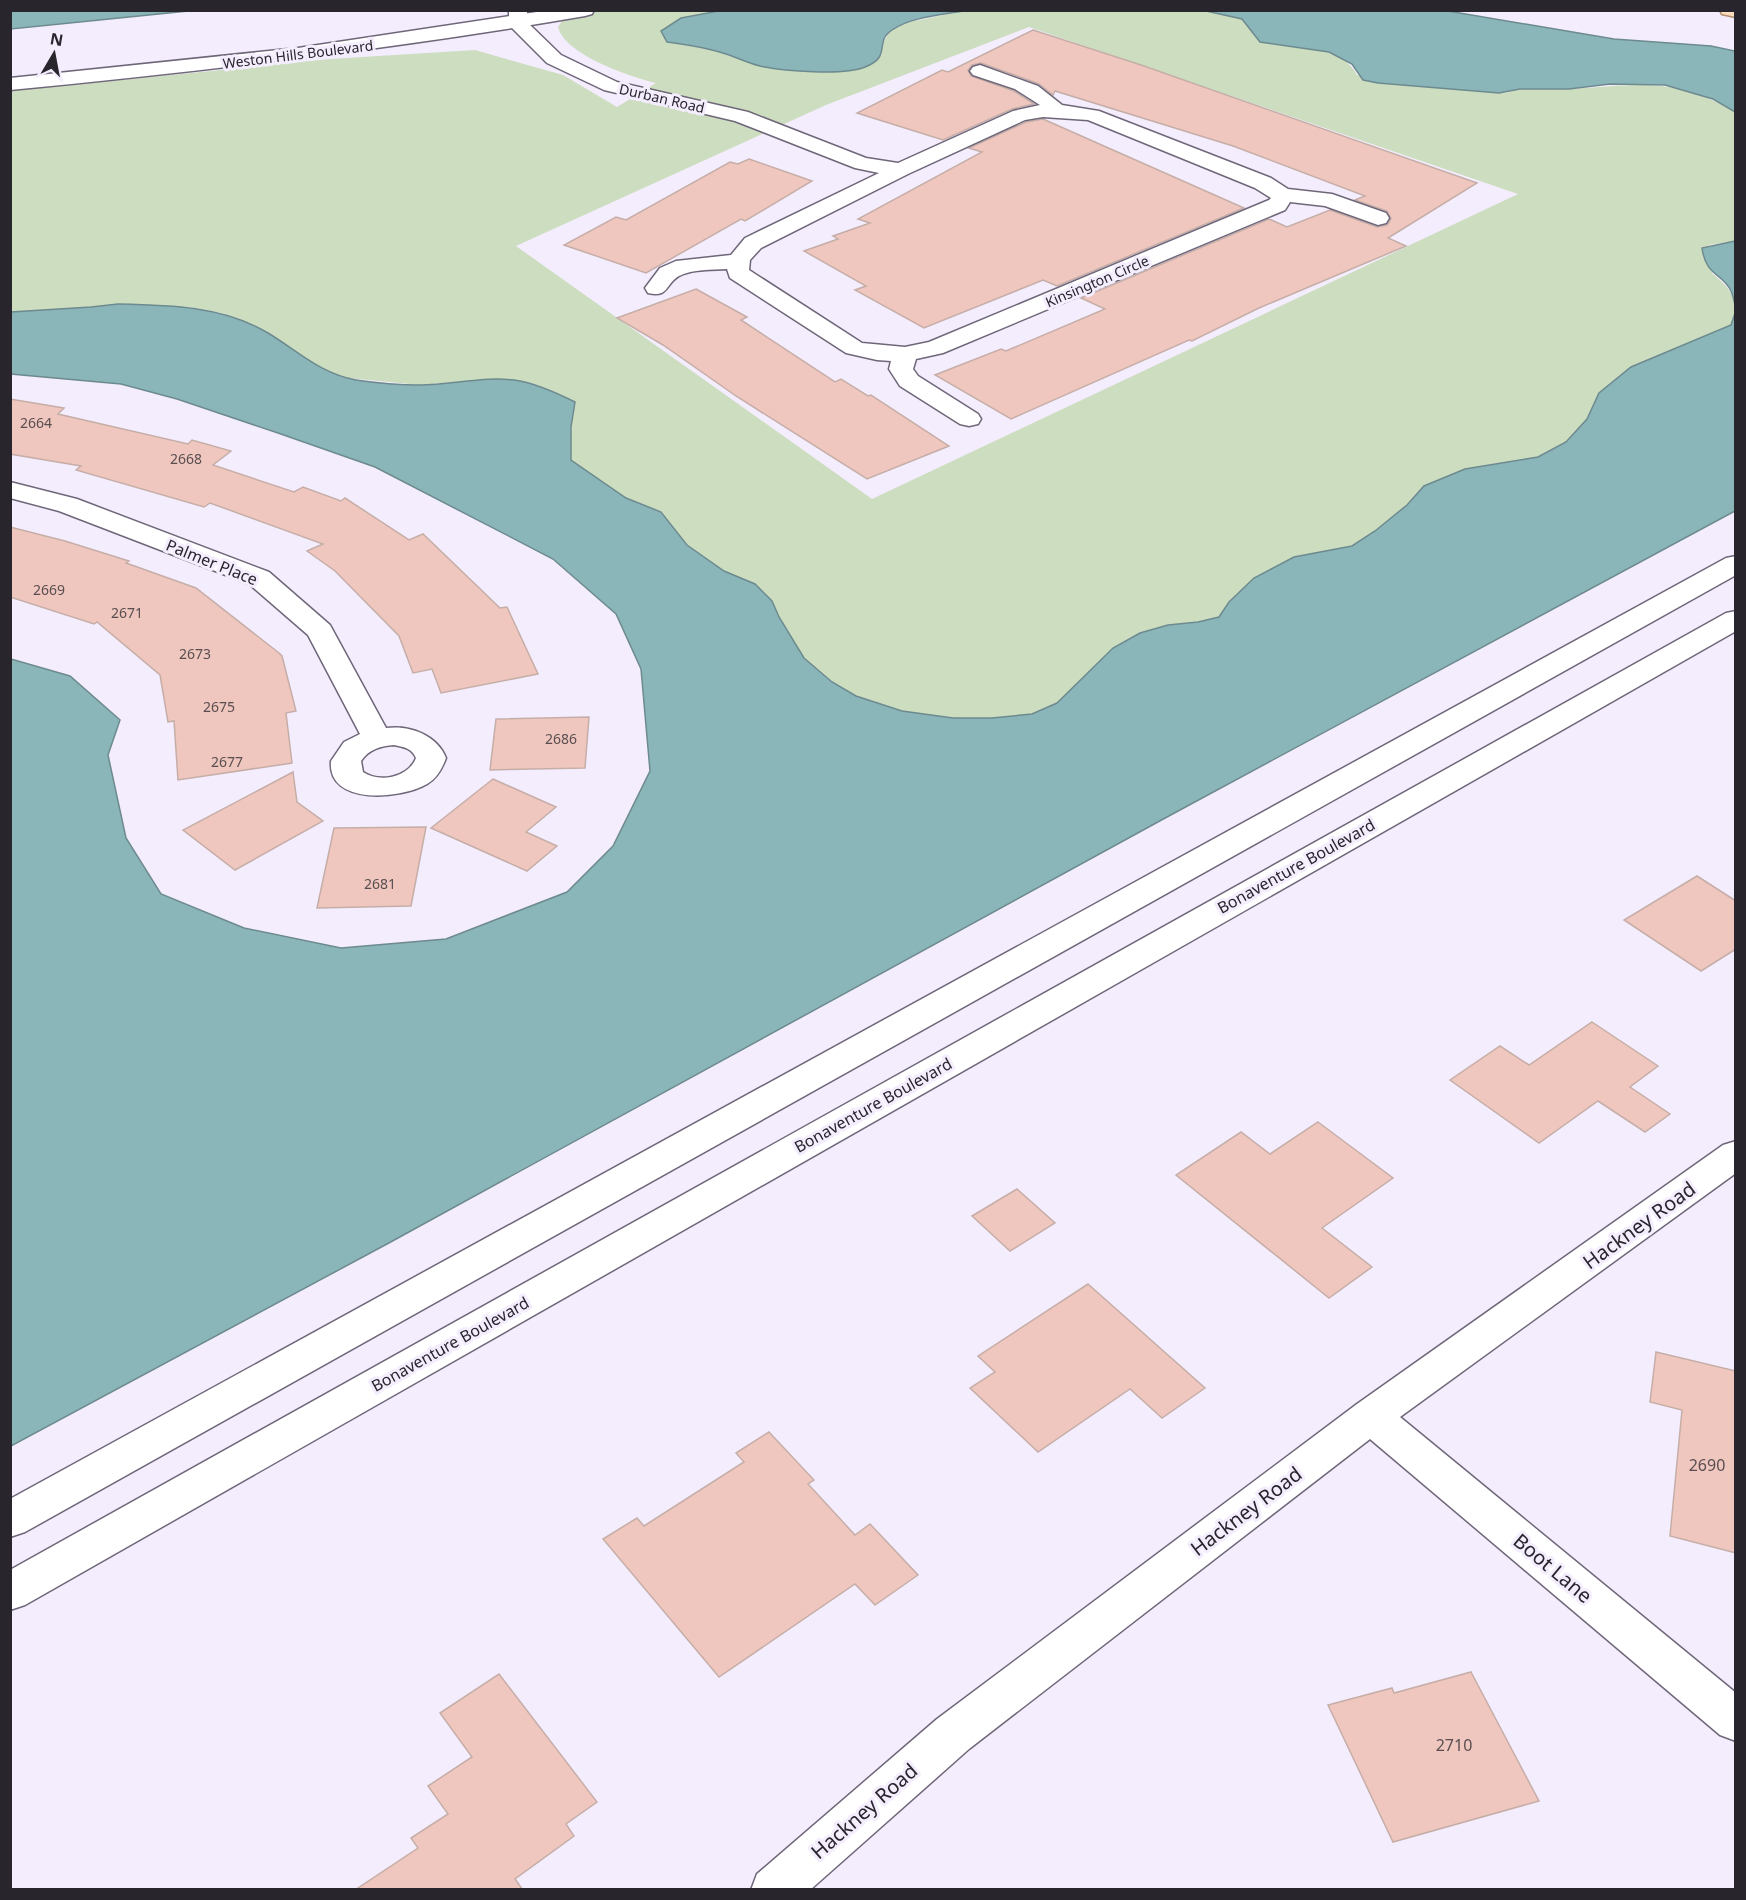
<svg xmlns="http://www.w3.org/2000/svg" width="1746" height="1900" font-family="'Noto Sans',sans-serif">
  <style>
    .green { fill: #cdddc0; fill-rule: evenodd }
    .water { fill: #8ab6b9; stroke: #6d8a8f; stroke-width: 1.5 }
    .building { fill: #efc7be; stroke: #c6aea8; stroke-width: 1.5 }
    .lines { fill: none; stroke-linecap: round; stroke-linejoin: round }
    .street-casing { stroke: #6f6779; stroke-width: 3 }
    .secondary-casing { stroke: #6f6779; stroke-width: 3 }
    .primary-casing { stroke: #b28e6d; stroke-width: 3 }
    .street { fill: #fff; fill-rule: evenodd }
    .secondary { fill: #fff; fill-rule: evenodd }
    .primary { fill: #fdddbc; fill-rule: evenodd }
    .labels { text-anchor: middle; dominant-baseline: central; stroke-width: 6; stroke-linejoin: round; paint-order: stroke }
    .far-street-label { font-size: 14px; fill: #29252d; stroke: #f4edfe }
    .number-label { font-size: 14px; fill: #5a4e51 }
    .street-label { font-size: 16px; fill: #29252d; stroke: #f4edfe }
    .near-number-label { font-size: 16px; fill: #5a4e51 }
    .near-street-label { font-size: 20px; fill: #29252d; stroke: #f4edfe }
  </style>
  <rect width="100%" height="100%" fill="#f4edfe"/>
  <path class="green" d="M595 11H719L681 18 661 31 667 42 714 50 759 66 798 70 840 71 862 68 882 54V44L891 30 910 22 963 11H1206L1242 19 1260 42C1290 46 1342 44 1357 75L1505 93 1520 89C1537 89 1554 89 1571 89 1637 85 1674 76 1735 112V241L1709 245 1712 273C1731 290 1741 298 1731 325L1599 393 1587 419 1566 442 1538 457 1465 469 1424 486 1407 505 1375 531 1352 546 1294 557 1229 602 1219 617 1198 622 1168 625 1140 633 1113 648 1057 703 1032 714 992 718H953L902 711 857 696 832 682 804 658 779 617 772 601 755 584 724 571 687 545 661 512 626 498 571 460V427L575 402 491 379 420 385 338 377 316 366 267 332 221 313 196 308 118 304 92 307 11 312 10 91 330 59 475 50 563 75 617 107 656 83C631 77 565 55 558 27L564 18ZM1029 27 1518 194 872 499 516 246 826 105Z"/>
  <g class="water">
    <path d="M11 10H188V11L11 29Z"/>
    <path d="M719 11V10L963 11C941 15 911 17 892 30 873 43 893 56 865 67 843 76 784 71 760 66 744 62 728 53 712 50 697 46 682 44 667 42L661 31 681 18Z"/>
    <path d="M1206 11H1448L1614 39 1711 46 1735 51V112L1713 99 1665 85 1610 84 1569 89H1520L1499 93 1378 83 1363 80 1352 64 1329 52 1260 42 1242 19Z"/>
    <path d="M1735 241H1736L1735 305C1734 301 1733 295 1731 291 1723 273 1706 277 1702 248Z"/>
    <path d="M118 304C169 305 223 306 268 333 298 351 321 374 356 380 376 383 399 385 420 385 453 385 487 375 520 381 539 385 557 393 575 402L571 427V460L626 498 661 512 687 545 724 571 755 584 772 601 779 617 804 658 832 682 856 696 902 711 953 718H992L1032 714 1057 703 1113 648 1140 633 1168 625 1198 622 1219 617 1229 602 1254 578 1294 557 1352 546 1375 531 1407 505 1424 486 1465 469 1538 457 1566 442 1587 419 1599 393 1631 367 1731 325 1735 313V511L1167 817 387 1244 11 1446V659L70 676 120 720 108 755 126 838 161 894 244 928 341 948 446 939 567 892 613 846 650 771 641 669 616 614 553 559 375 467 278 433 177 399 121 384 11 374V312L91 307Z"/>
  </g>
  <g class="building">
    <path d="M1033 30 1141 65 1477 183 1388 238 1406 246 1259 308 1192 341 1189 340 1011 419 935 375 1001 349 1006 351 1105 309 1081 298 1269 219 1287 227 1330 210 1377 227 1387 225 1391 219 1387 211 1355 200 1365 196 1233 146 1055 91 1053 95 1039 84 981 63 972 65 968 70 971 76 1014 91 1034 104 1012 109 943 140 857 113 942 70 948 72Z"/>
    <path d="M1043 119 1244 208 1057 286 1043 280 924 328 855 290 866 286 804 251 838 239 833 236 870 223 858 219 982 152 969 148 1026 122Z"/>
    <path d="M749 159 812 181 745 221 741 219 646 273 564 245 616 217 626 220 730 162 738 164Z"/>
    <path d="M696 289 747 317 741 320 835 382 841 379 868 396 871 395 949 446 867 479 736 396 663 345 617 318Z"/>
    <path d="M10 399 64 408 58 414 188 444 192 440 231 451 213 465 294 492 303 487 341 501 345 498 409 540 423 534 500 608 507 607 538 674 441 693 432 669 413 673 399 636 335 571 307 551 323 544 210 503 204 507 76 470 81 466 10 454Z"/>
    <path d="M10 527 65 541 129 561 126 563 196 588 279 653 282 656 296 711 286 713 292 763 178 780 174 721 168 722 160 675 97 622 94 624 10 597Z"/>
    <path d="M589 717 585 768 490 770 496 719Z"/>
    <path d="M293 772 297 802 323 821 235 870 183 830Z"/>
    <path d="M493 779 556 807 526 832 557 846 527 871 431 828Z"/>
    <path d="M426 827 411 906 317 908 334 828Z"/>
    <path d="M1697 876 1736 901V949L1701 971 1624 920Z"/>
    <path d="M1592 1022 1658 1066 1630 1087 1670 1114 1645 1132 1598 1101 1539 1143 1450 1080 1500 1046 1529 1065Z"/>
    <path d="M1318 1122 1393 1178 1322 1228 1372 1267 1329 1298 1176 1175 1241 1132 1270 1154Z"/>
    <path d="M1017 1189 1055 1223 1010 1251 972 1216Z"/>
    <path d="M1088 1284 1205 1388 1162 1418 1130 1389 1038 1452 970 1388 995 1372 978 1356Z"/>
    <path d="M1656 1352 1736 1371V1553L1670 1536 1682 1410 1650 1402Z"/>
    <path d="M769 1432 814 1480 808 1484 855 1535 870 1524 918 1575 875 1605 855 1584 719 1677 603 1539 637 1518 644 1526 744 1462 736 1453Z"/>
    <path d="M1471 1672 1539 1801 1393 1842 1328 1705 1392 1688 1394 1693Z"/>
    <path d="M499 1674 597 1802 566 1824 574 1836 515 1879 523 1890H355L418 1848 411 1838 448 1814 428 1786 472 1757 440 1713Z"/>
  </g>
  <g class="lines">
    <defs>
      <g id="street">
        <path d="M509 10H527V22L561 55 617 82 748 112 866 158 898 163 1013 111 1040 105 1015 89 973 75 970 71 973 67 980 65 1038 86 1062 105 1099 111 1271 178 1288 189 1332 194 1386 213 1389 218 1386 223 1378 225 1325 206 1290 202 1285 210 943 353 916 359 913 369 918 376 978 414 981 419 978 424 969 426 960 424 900 386 889 369 891 361 877 360 846 353 730 278 727 269C712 270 693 269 679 276 665 284 669 298 648 293L645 288 660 268 676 261 731 255 745 238 879 173 855 168 735 121 604 90 547 63 511 27 509 23ZM1043 117 1088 120 1255 188 1271 198 1269 200 929 342 905 347 862 343 749 270 750 260 761 248 908 174 1025 120Z"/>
        <path d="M10 482 77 499 269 572 330 625 386 728C410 725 437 735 446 758 442 769 437 778 427 784 402 799 327 806 331 761L344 742 360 734 308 635 249 584 59 511 10 498ZM394 745C403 747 412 748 416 758 408 778 379 783 363 772L361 761C369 749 381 746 394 745Z"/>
        <path d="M1736 1141V1173L1400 1417 1736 1693V1741L1720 1735 1370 1439 969 1749 810 1890H751L757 1874 937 1719 1357 1404 1723 1145Z"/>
      </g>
      <g id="secondary">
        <path d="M550 10H594L592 14 585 16C394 49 203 71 10 90V78L298 48Z"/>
        <path d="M1736 556V575L25 1532 10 1537V1499L1726 558Z"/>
        <path d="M1736 611V631L25 1605 10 1610V1570L1726 613Z"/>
      </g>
      <path id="primary" d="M1720 10H1736V17L1722 14Z"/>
    </defs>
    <use href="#street" class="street-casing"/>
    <use href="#secondary" class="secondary-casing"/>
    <use href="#primary" class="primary-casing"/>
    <use href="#street" class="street"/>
    <use href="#secondary" class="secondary"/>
    <use href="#primary" class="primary"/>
  </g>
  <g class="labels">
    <g class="far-street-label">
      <text transform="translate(298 54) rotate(-7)">Weston Hills Boulevard</text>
      <text transform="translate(662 98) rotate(13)">Durban Road</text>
      <text transform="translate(1097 281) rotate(-23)">Kinsington Circle</text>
    </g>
    <g class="number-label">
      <text x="36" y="422">2664</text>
      <text x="186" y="458">2668</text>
      <text x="49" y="589">2669</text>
      <text x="127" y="612">2671</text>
      <text x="195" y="653">2673</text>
      <text x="219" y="706">2675</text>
      <text x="561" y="738">2686</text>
      <text x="227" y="761">2677</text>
      <text x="380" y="883">2681</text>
    </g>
    <g class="street-label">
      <text transform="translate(212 562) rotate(22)">Palmer Place</text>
      <text transform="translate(1296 866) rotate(-29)">Bonaventure Boulevard</text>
      <text transform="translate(873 1105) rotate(-29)">Bonaventure Boulevard</text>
      <text transform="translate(450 1344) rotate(-29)">Bonaventure Boulevard</text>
    </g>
    <g class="near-number-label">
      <text x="1707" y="1465">2690</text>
      <text x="1454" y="1745">2710</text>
    </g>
    <g class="near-street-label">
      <text transform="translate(1639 1225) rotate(-36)">Hackney Road</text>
      <text transform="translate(1246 1511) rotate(-37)">Hackney Road</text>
      <text transform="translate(1553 1568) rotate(40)">Boot Lane</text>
      <text transform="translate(864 1811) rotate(-41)">Hackney Road</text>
    </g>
  </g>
  <rect width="1746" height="1900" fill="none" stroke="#29252d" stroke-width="24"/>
  <g transform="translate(54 54) rotate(10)" stroke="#f4edfe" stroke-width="4.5" paint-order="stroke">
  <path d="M0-4.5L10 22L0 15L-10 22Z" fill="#29252d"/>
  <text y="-9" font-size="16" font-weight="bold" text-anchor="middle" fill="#29252d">N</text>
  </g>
</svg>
